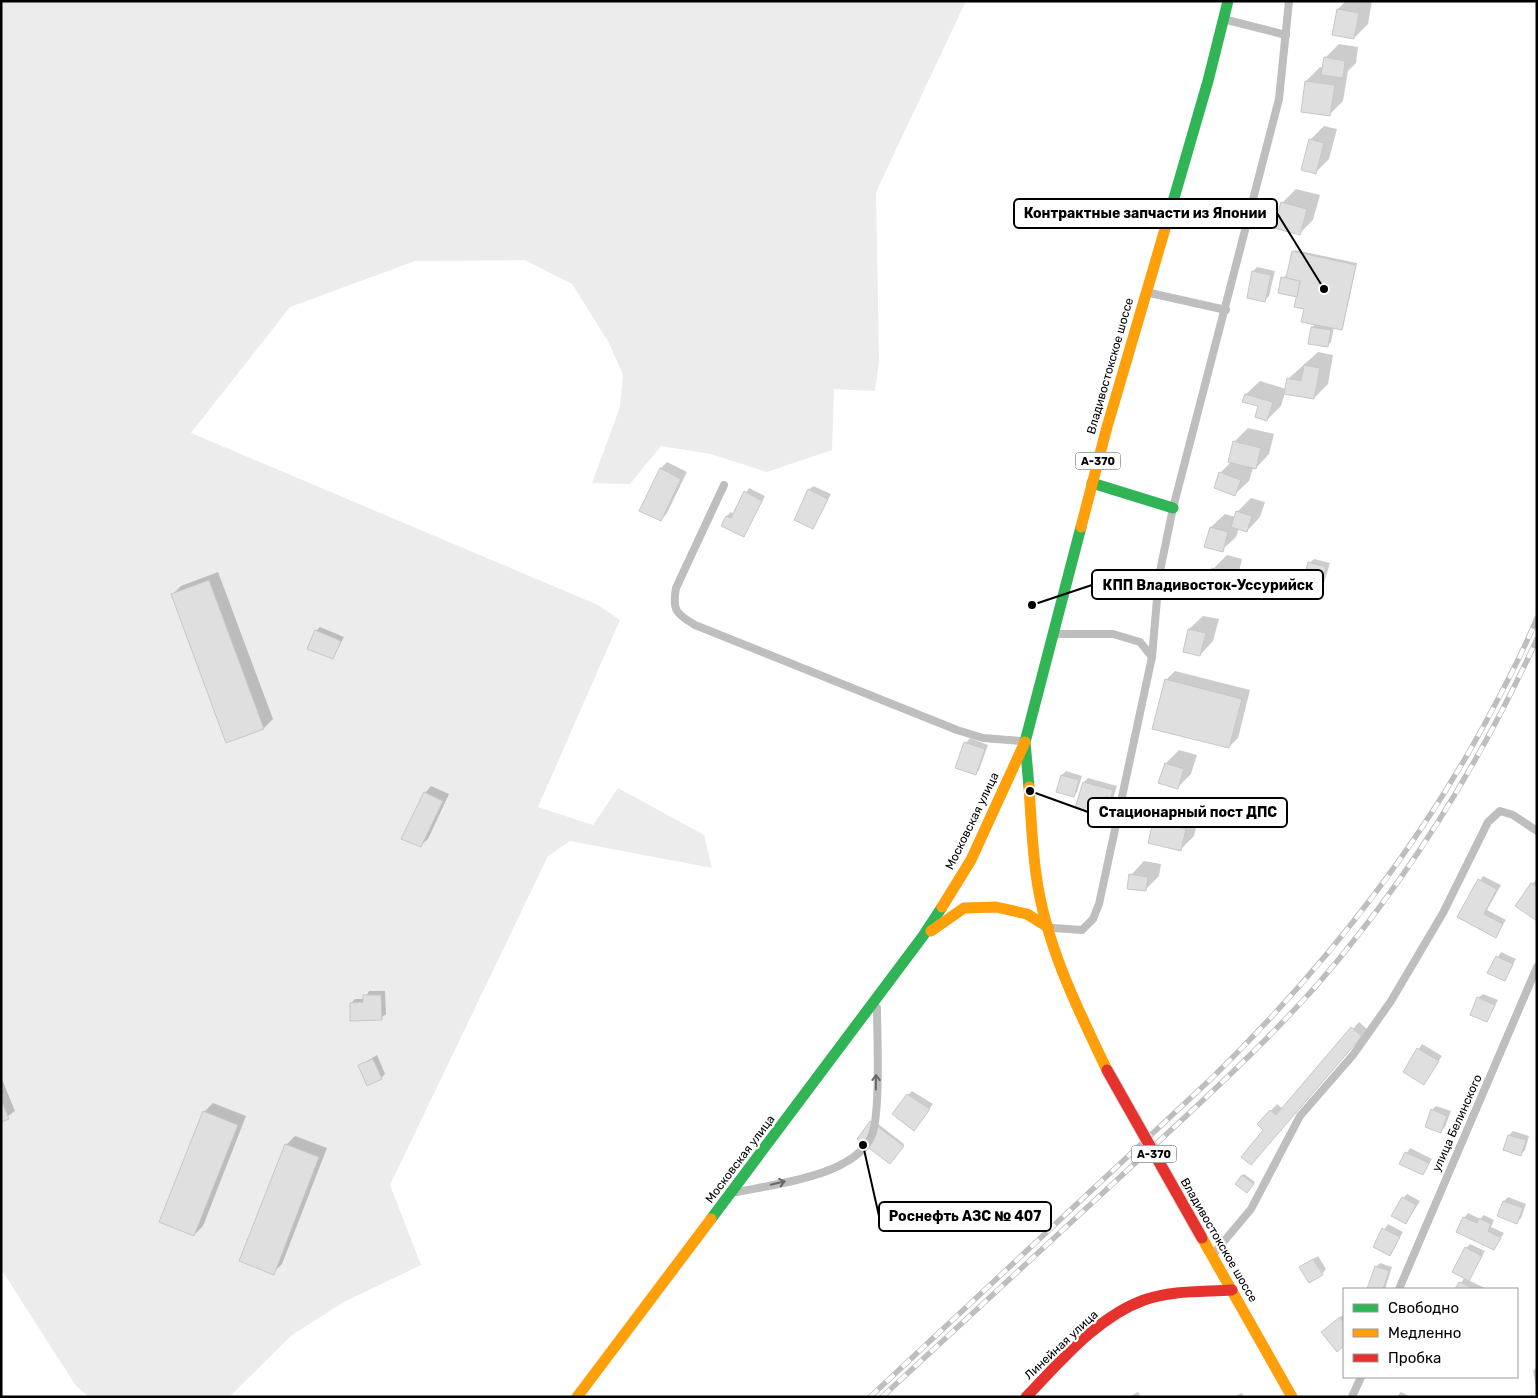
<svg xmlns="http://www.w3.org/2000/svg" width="1538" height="1398" font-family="Rubik,sans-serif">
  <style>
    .green { fill: #ececec }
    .shadow { fill: #0003 }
    .building { fill: #dfdfdf; stroke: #c7c7c7 }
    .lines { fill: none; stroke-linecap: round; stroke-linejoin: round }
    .lane { stroke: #bebebe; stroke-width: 8 }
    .fast { stroke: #30b455; stroke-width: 11 }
    .slow { stroke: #ff9f0a; stroke-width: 11 }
    .jam { stroke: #e5322d; stroke-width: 11 }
    .rail-casing { stroke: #bebebe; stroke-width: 5.5 }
    .rail { stroke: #fff; stroke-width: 4; stroke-dasharray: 11; stroke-linecap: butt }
    .jam-bridge-casing { stroke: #dbdbdb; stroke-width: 13; stroke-linecap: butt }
    .jam-bridge { stroke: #e5322d; stroke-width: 11 }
    .oneway { stroke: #686868 }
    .labels { text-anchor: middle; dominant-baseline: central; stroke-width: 4.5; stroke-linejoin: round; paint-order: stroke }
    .shield { fill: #fff; stroke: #4c4c4c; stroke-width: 1 }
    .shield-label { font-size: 11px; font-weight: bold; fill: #000 }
    .street-label { font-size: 12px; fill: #000; stroke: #fff }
    .leader { fill: none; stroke: #000; stroke-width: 2 }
    .callout-dot { fill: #000; stroke: #fff; stroke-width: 2 }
    .callout { fill: #fff; stroke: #000; stroke-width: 2 }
    .callout-label { font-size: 14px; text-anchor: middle; font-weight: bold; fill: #000 }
  </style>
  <rect width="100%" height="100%" fill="#fff"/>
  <path class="green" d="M1 1H966L876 192 879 361 875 391 834 389 832 450 767 472 711 454 661 446 630 484 592 483 620 407 623 375 609 343 572 284 525 260 415 261 290 307 191 433 598 605 620 620 538 807 593 825 618 788 704 835 712 868 570 841 548 856 390 1185 421 1265 344 1302 292 1335 229 1397H89L76 1386 1 1269Z"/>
  <g class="shadow">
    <path d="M1346 1H1372L1368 24 1354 38 1338 9Z"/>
    <path d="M1339 44 1358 47 1356 63 1348 71 1343 101 1330 114 1302 111 1306 81 1320 67 1324 68 1325 58Z"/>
    <path d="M1324 126 1337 129 1329 159 1315 173 1310 140Z"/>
    <path d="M1296 189 1320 195 1313 220 1299 234 1282 203Z"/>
    <path d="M1295 250 1357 263 1343 327H1334L1331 342 1327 346 1312 327 1316 324 1298 296 1283 278 1289 272Z"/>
    <path d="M1257 267 1275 271 1269 296 1265 300 1253 271Z"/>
    <path d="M1318 352 1333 355 1328 384 1314 398 1285 393 1281 406 1267 420 1259 406 1246 394 1260 381 1286 389 1288 379Z"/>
    <path d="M1248 428 1274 434 1269 454 1256 468H1253L1249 481 1235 494 1220 473 1231 462 1234 442Z"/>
    <path d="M667 462 687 472 667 513 661 520V468Z"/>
    <path d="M813 486 831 494 813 528 809 490Z"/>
    <path d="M749 488 765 496 744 536 722 525 727 516 731 512 734 514Z"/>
    <path d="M1251 498 1265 502 1260 517 1247 531 1239 528 1236 537 1222 550 1211 527 1225 514 1236 517 1237 512Z"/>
    <path d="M1227 555 1242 559 1237 580 1223 594 1213 569Z"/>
    <path d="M1314 559 1330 563 1324 583 1320 587 1309 563Z"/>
    <path d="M218 572 273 719 264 728 172 595 181 586Z"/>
    <path d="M1203 616 1219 619 1213 641 1200 655 1189 629Z"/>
    <path d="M320 627 344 637 333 658 316 631Z"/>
    <path d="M1175 671 1250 690 1238 738 1229 747 1166 680Z"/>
    <path d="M970 738 988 745 979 770 975 774 966 743Z"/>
    <path d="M1179 750 1197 755 1191 774 1177 788 1166 763Z"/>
    <path d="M1066 771 1082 776 1077 792 1073 796 1057 791 1062 775Z"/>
    <path d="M1088 778 1117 786 1109 811 1105 815 1077 807 1084 782Z"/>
    <path d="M431 786 449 794 428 839 421 845 425 793Z"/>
    <path d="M1168 809 1199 816 1194 836 1181 849 1154 823Z"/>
    <path d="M1144 861 1161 864 1159 876 1145 890 1131 875Z"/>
    <path d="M1483 876 1501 885 1487 910 1506 920 1495 936 1459 917Z"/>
    <path d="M1536 880H1537V919L1532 884Z"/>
    <path d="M1501 952 1516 959 1505 979 1489 972Z"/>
    <path d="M369 991H385L386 1014 381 1018 351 1003 355 999H365Z"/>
    <path d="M1483 994 1498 1000 1487 1021 1478 998Z"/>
    <path d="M1359 1022 1367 1029 1257 1157 1265 1130 1259 1124 1277 1104 1283 1109Z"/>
    <path d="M1422 1044 1442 1056 1424 1083 1404 1072Z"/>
    <path d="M377 1055 385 1074 381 1078 359 1066Z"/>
    <path d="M1 1077 15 1111 1 1121Z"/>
    <path d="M912 1091 933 1104 918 1125 908 1095Z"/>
    <path d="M213 1103 246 1116 203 1226 194 1235 204 1112Z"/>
    <path d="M1436 1106 1451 1111 1445 1127 1441 1131 1432 1110Z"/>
    <path d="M873 1120 904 1144 892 1160Z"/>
    <path d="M1513 1131 1529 1136 1525 1150 1520 1155 1505 1149 1509 1135Z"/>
    <path d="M295 1136 327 1148 282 1264 273 1273 286 1145Z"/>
    <path d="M1410 1148 1432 1159 1423 1174 1401 1163Z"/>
    <path d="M1244 1174 1255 1182 1249 1190 1237 1184Z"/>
    <path d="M1407 1194 1420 1201 1406 1223 1403 1198Z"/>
    <path d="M1508 1197 1526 1204 1521 1218 1517 1222 1499 1216 1504 1201Z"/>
    <path d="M1468 1213 1480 1219 1484 1215 1494 1220 1491 1227 1504 1233 1494 1249 1464 1218Z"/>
    <path d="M1388 1224 1403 1232 1390 1254 1374 1246Z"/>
    <path d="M1470 1244 1485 1251 1468 1280 1487 1289H1457L1465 1277 1466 1248Z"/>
    <path d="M1318 1256 1326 1269 1322 1274 1301 1267Z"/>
    <path d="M1380 1263 1392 1267 1385 1289H1368L1376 1267Z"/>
    <path d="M1344 1314V1344L1337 1350 1327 1328Z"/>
    <path d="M1537 1367V1385L1536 1386 1533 1371Z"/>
    <path d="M1138 1392 1141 1397H1129Z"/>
    <path d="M1401 1392 1411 1397H1397Z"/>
    <path d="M1242 1393 1244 1397H1233Z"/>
  </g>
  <g class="building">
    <path d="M1337 9 1359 13 1354 39 1332 35Z"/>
    <path d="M1324 57 1345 61 1343 78 1321 75Z"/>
    <path d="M1305 81 1335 85 1330 116 1301 112Z"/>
    <path d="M1309 139 1324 143 1316 174 1301 170Z"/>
    <path d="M1281 202 1307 209 1300 235 1274 228Z"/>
    <path d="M1292 251 1356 265 1342 330 1301 322 1304 309 1294 307 1300 281 1286 278Z"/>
    <path d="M1252 271 1271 275 1265 302 1247 298Z"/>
    <path d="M1281 277 1300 281 1297 297 1278 293Z"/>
    <path d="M1311 327 1331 330 1328 347 1308 344Z"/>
    <path d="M1304 365 1320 368 1314 399 1284 394 1287 378 1301 381Z"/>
    <path d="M1245 394 1273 402 1267 421 1255 417 1258 406 1242 402Z"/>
    <path d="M1233 441 1261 448 1256 469 1228 462Z"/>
    <path d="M660 468 681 479 661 521 639 511Z"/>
    <path d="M1219 472 1241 480 1235 496 1214 488Z"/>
    <path d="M808 489 828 499 813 529 794 520Z"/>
    <path d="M744 491 762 501 744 537 721 526 726 516 731 518Z"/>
    <path d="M1236 511 1252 516 1247 532 1231 527Z"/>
    <path d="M1210 527 1228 532 1223 552 1204 547Z"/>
    <path d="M1308 562 1326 567 1320 588 1303 583Z"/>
    <path d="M1212 568 1229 572 1224 595 1206 591Z"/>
    <path d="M209 580 264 729 226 743 171 594Z"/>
    <path d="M1188 629 1206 633 1200 656 1183 652Z"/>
    <path d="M315 630 341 641 333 659 307 649Z"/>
    <path d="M1165 679 1242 699 1229 748 1152 729Z"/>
    <path d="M964 742 985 749 976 775 955 768Z"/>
    <path d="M1165 763 1184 769 1178 789 1158 783Z"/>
    <path d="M1061 775 1079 780 1074 797 1056 792Z"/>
    <path d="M1083 782 1113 790 1105 817 1075 808Z"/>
    <path d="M424 792 443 801 421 847 401 839Z"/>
    <path d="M1153 822 1186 829 1181 851 1148 843Z"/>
    <path d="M1129 874 1148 877 1146 891 1127 889Z"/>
    <path d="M1478 879 1497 889 1484 914 1503 924 1496 938 1457 917Z"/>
    <path d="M1531 883 1537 887V921L1515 906Z"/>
    <path d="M1496 956 1513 964 1505 981 1487 973Z"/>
    <path d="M363 995H381L382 1020 350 1021V1003L363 1002Z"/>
    <path d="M1477 997 1495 1005 1487 1022 1470 1015Z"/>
    <path d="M1351 1027 1362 1036 1251 1165 1241 1157 1263 1130 1257 1124 1270 1110 1276 1115Z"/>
    <path d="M1417 1048 1439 1061 1424 1085 1403 1072Z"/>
    <path d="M373 1059 382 1079 367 1086 358 1065Z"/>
    <path d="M907 1094 930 1109 914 1131 892 1114Z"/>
    <path d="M1 1099 9 1119 1 1122Z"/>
    <path d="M1431 1109 1447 1116 1441 1133 1425 1127Z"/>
    <path d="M203 1111 238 1125 194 1236 159 1222Z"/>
    <path d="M870 1121 904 1146 890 1164 857 1139Z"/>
    <path d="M1508 1135 1526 1140 1521 1156 1503 1150Z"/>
    <path d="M285 1144 319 1157 274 1275 239 1261Z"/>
    <path d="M1405 1152 1429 1163 1423 1175 1399 1164Z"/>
    <path d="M1242 1175 1254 1184 1247 1193 1235 1184Z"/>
    <path d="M1402 1197 1416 1205 1406 1224 1391 1216Z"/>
    <path d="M1503 1201 1523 1208 1517 1224 1497 1216Z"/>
    <path d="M1463 1217 1477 1223 1479 1218 1491 1224 1488 1231 1501 1238 1494 1250 1456 1232Z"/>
    <path d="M1382 1228 1400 1237 1390 1256 1373 1247Z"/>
    <path d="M1465 1247 1482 1256 1469 1281 1452 1272Z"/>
    <path d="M1313 1259 1323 1275 1309 1283 1299 1267Z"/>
    <path d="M1375 1266 1389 1271 1383 1289H1367Z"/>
    <path d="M1459 1282 1475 1289H1455Z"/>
    <path d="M1340 1317 1344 1323V1346L1337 1352 1321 1332Z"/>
  </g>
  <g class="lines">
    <g class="lane">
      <path d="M1227 20 1286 35"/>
      <path d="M1150 293 1226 310"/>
      <path d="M724 485 676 588C672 610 676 614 695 625L957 730 983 738 1020 741"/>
      <path d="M1057 634H1113L1140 642 1152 657"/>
      <path d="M1053 928 1082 930 1093 919 1099 904 1152 657 1159 576 1173 508 1279 99 1289 1"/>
      <path d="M737 1192C775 1184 853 1176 871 1137 881 1118 877 1033 877 1008"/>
      <path d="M1215 1252 1251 1209 1300 1116 1353 1055 1391 1001 1443 913 1488 822 1500 811 1513 815 1537 831"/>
      <path d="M1399 1289 1537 967"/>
      <path d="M1352 1397 1361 1377"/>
    </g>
    <g class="fast">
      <path d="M1172 205 1208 81 1228 1"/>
      <path d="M1092 483 1173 508"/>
      <path d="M1029 787 1025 742 1081 527"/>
      <path d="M711 1219 923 936 942 907"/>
    </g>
    <g class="slow">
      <path d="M1081 527 1107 427 1172 205"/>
      <path d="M1029 787C1031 816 1032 845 1036 874 1045 943 1077 1008 1107 1070"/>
      <path d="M942 907 971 860 1025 742"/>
      <path d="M931 931 964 908 996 907 1027 914 1048 927"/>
      <path d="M1202 1238 1292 1397"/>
      <path d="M577 1397 711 1219"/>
    </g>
    <path class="jam" d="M1026 1397C1060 1362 1097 1317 1144 1300 1172 1290 1203 1292 1232 1290"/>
    <defs>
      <g id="rail">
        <path d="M870 1397 1213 1077C1320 972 1411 858 1483 727 1502 692 1522 655 1537 618"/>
        <path d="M882 1397C965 1320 1049 1243 1132 1166 1195 1108 1260 1049 1317 985 1408 880 1479 765 1537 639"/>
      </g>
    </defs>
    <use href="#rail" class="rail-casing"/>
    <use href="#rail" class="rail"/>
    <defs>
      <path id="jam-bridge" d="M1107 1070 1202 1238"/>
    </defs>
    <use href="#jam-bridge" class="jam-bridge-casing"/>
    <use href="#jam-bridge" class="jam-bridge"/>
  </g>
  <defs><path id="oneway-shaft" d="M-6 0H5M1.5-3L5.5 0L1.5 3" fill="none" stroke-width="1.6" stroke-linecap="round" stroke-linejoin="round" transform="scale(1.25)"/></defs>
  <g class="oneway">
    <use href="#oneway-shaft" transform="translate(876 1082) rotate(-89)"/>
    <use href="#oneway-shaft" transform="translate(778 1183) rotate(-13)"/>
  </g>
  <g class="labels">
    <g class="shield">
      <rect x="1075.5" y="452.5" width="45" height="17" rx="4"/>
      <rect x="1131.5" y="1145.5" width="45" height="17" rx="4"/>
    </g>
    <g class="shield-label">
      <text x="1098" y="461">А-370</text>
      <text x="1154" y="1154">А-370</text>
    </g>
    <g class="street-label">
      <text transform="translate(1110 366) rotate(-74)">Владивостокское шоссе</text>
      <text transform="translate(972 821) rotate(-64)">Московская улица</text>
      <text transform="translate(1457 1123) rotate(-66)">улица Белинского</text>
      <text transform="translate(740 1159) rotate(-53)">Московская улица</text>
      <text transform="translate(1219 1240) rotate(60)">Владивостокское шоссе</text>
      <text transform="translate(1061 1345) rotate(-43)">Линейная улица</text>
    </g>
  </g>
  <path class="leader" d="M1324 289L1277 213M1032 605L1092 585M1030 791L1088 812M863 1145L879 1216"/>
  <g class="callout-dot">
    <circle cx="1324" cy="289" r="5"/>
    <circle cx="1032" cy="605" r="5"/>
    <circle cx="1030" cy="791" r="5"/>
    <circle cx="863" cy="1145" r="5"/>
  </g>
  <g class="callout">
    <rect x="1014" y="199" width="263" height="29" rx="5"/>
    <rect x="1092" y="570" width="231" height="29" rx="5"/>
    <rect x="1088" y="798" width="199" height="29" rx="5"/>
    <rect x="879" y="1202" width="172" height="29" rx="5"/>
  </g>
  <g class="callout-label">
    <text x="1145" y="218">Контрактные запчасти из Японии</text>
    <text x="1208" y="590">КПП Владивосток-Уссурийск</text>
    <text x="1188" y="817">Стационарный пост ДПС</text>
    <text x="965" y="1221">Роснефть АЗС № 407</text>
  </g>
  <rect width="1538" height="1398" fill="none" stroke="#000000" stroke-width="5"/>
  <rect x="1343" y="1288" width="175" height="90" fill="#ffffff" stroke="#999999"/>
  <rect x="1353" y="1304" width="25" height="8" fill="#30b455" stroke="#999999"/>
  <text x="1388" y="1313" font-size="15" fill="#000000">Свободно</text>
  <rect x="1353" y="1329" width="25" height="8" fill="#ff9f0a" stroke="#999999"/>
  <text x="1388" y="1338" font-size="15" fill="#000000">Медленно</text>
  <rect x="1353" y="1354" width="25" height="8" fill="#e5322d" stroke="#999999"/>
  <text x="1388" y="1363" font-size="15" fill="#000000">Пробка</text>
</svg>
